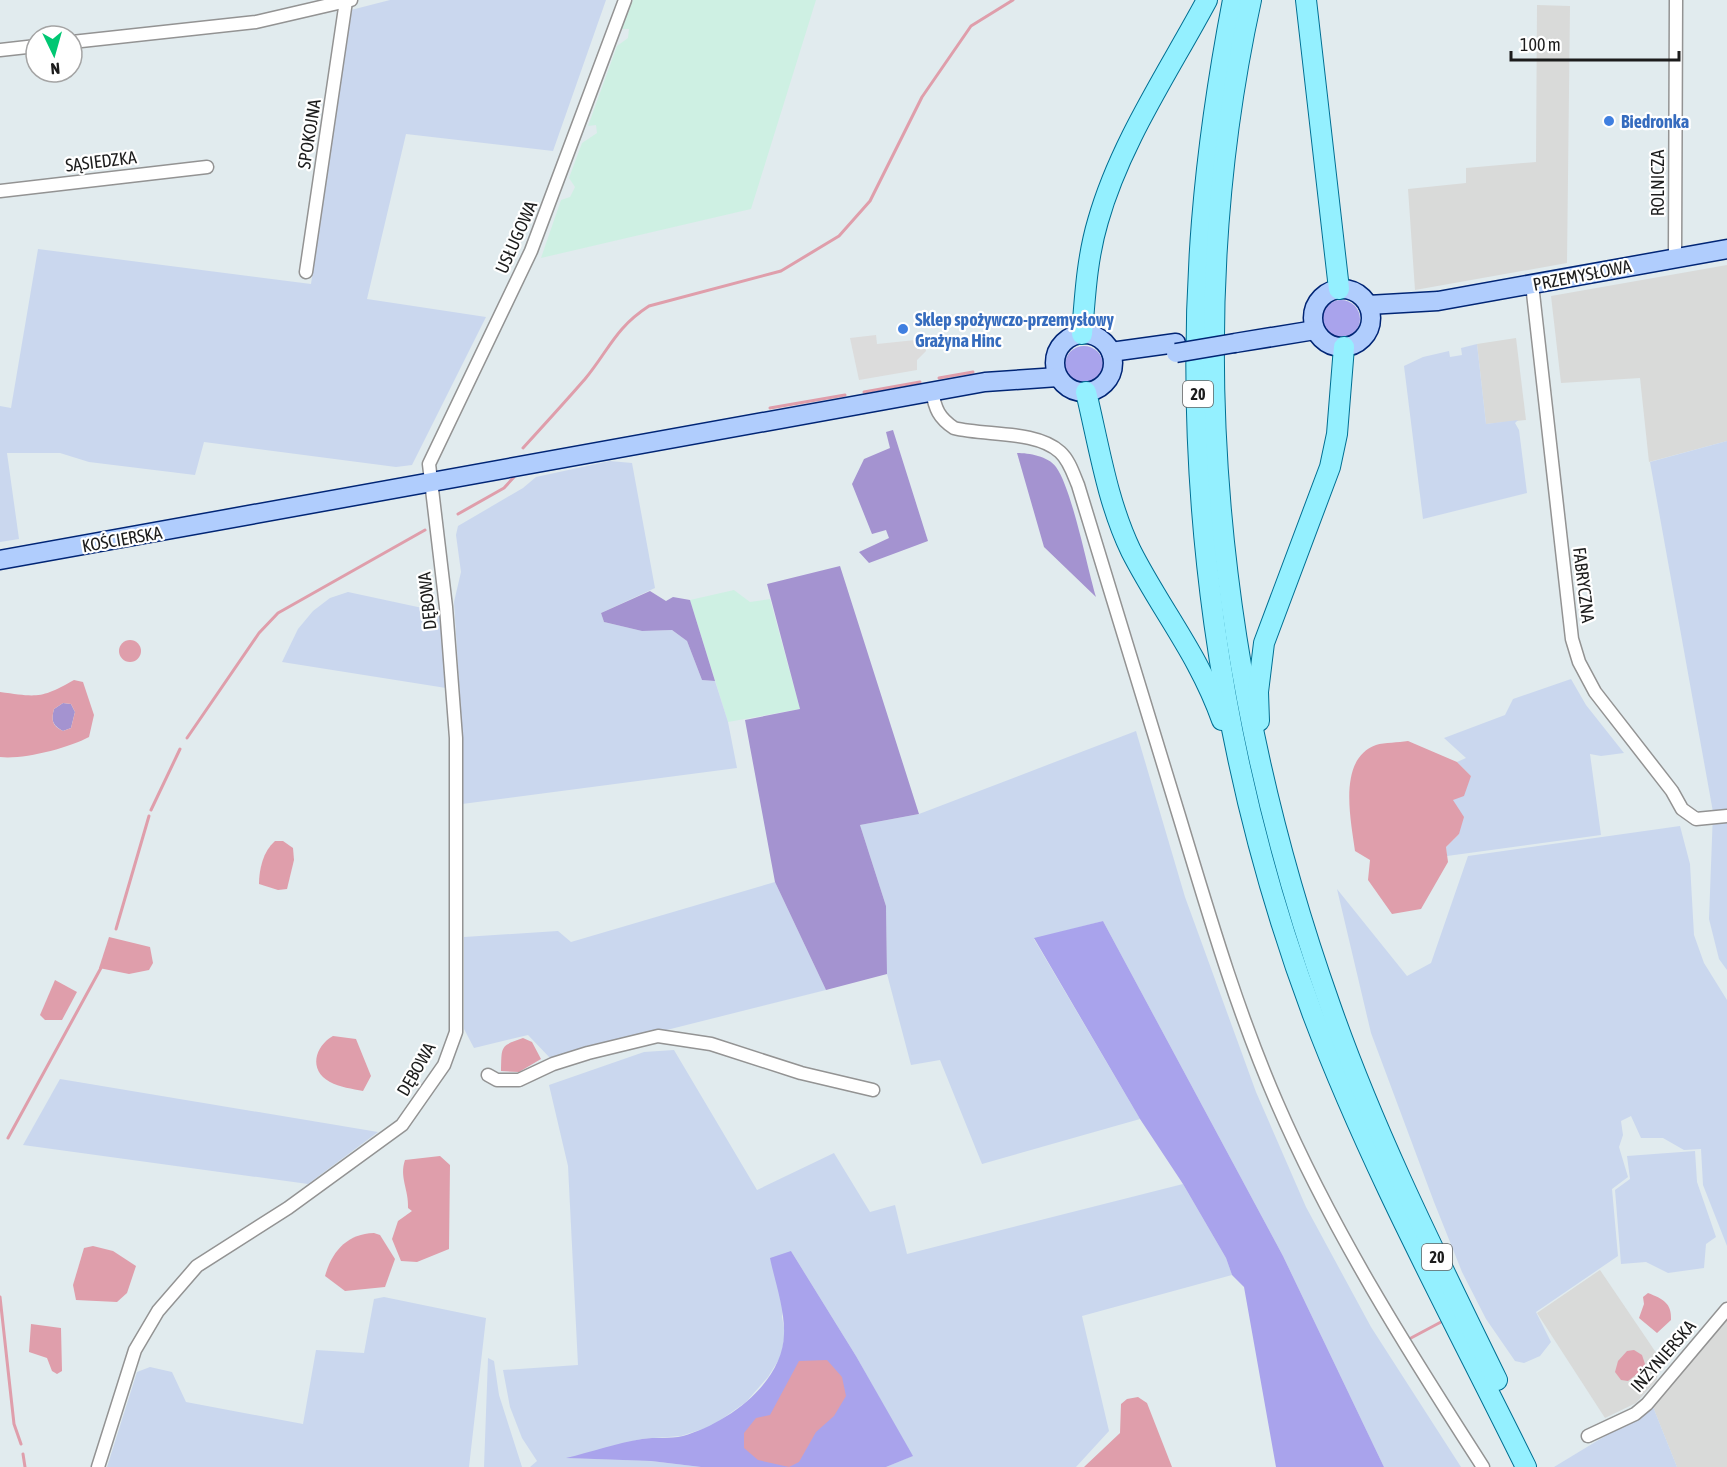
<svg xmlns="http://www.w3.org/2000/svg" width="1727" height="1467" font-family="'Asap Condensed',sans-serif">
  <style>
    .residential { fill: #d9dad9 }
    .commercial { fill: #cef0e3 }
    .farmland { fill: #cad7ee }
    .grass { fill: #a9a3ec }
    .forest { fill: #a493d0 }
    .parking { fill: #dcdcdc }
    .water { fill: #df9eab; fill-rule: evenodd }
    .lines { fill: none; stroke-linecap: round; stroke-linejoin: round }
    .stream { stroke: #df9eab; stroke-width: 3 }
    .minor-casing { stroke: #939393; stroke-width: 15 }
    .secondary-casing { stroke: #002575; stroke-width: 21 }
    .primary-casing { stroke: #006f93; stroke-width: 22 }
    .minor { stroke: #fff; stroke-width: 12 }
    .secondary { stroke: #b0cdfd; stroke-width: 18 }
    .primary { stroke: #94f0ff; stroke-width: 20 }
    .secondary-bridge-casing { stroke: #002575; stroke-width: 21; stroke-linecap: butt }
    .secondary-bridge { stroke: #b0cdfd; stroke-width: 18 }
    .shop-dot { fill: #3f7fe0; stroke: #fff; stroke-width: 2 }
    .labels { text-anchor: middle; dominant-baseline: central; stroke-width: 4.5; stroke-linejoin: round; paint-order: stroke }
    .shield { fill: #fff; stroke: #606060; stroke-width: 1.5 }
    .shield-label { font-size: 16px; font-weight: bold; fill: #1c1c1c }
    .shop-label { font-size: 18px; font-weight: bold; fill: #366cbe; stroke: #fff; text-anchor: start }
    .street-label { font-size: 18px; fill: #1c1c1c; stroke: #fff }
  </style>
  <rect width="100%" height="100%" fill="#e1ebee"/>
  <g class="residential">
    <path d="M1537 5 1570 6 1567 263 1415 290 1408 189 1466 183V168L1536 162Z"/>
    <path d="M1727 265V441L1649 462 1640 378 1561 383 1551 296Z"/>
    <path d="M1516 338 1526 420 1486 424 1477 344Z"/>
    <path d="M1600 1270 1659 1357 1657 1380 1636 1403 1605 1418 1537 1313Z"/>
    <path d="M1727 1312V1467H1677L1653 1407Z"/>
  </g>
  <g class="commercial">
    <path d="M633 0H816L751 209 541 258 561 200 570 197 575 187 569 178 582 143 597 133 596 125 588 126 617 46 628 38 629 29H622Z"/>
    <path d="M734 590 750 602 770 599 800 709 728 722 690 600Z"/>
  </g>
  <g class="farmland">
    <path d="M390 0H606L553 151 406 134 367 299 486 317 412 465 396 467 204 442 195 475 89 462 60 453H7L19 539 0 542V406L11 408 38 249 311 284 351 10Z"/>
    <path d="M1477 344 1486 424 1518 420 1515 423 1519 430 1527 493 1423 519 1404 366 1423 357 1449 351 1450 357 1462 355 1461 348Z"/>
    <path d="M1727 441V970L1719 959 1709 919 1713 812 1650 462Z"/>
    <path d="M610 461 632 463 655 588 601 613 604 622 642 631 672 630 687 641 702 680 715 681 728 722 737 768 462 804 463 747 454 602 461 572 456 535 458 526 523 488 536 477Z"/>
    <path d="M348 592 441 612 446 688 282 662 298 629 313 611 330 598Z"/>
    <path d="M1571 679 1586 705 1624 753 1601 756 1590 754 1601 835 1447 856 1446 847 1459 834 1453 800 1471 776 1457 762 1466 758 1444 738 1505 715 1513 699Z"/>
    <path d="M1136 731 1185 897 1256 1092 1306 1207 1371 1327 1461 1467H1384L1283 1256 1103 921 1034 939 1140 1119 982 1164 940 1060 911 1065 887 974 886 906 860 825 919 814Z"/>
    <path d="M1680 826 1690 864 1694 935 1704 963 1727 1000V1246L1703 1185 1701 1149 1684 1150 1663 1138H1641L1631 1116 1621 1121 1623 1135 1619 1147 1628 1177 1612 1189 1618 1256 1536 1312 1551 1342 1540 1356 1524 1363 1515 1361 1486 1319 1462 1272 1434 1202 1371 1033 1337 889 1407 976 1431 963 1468 856Z"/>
    <path d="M775 882 826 990 551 1059 528 1035 474 1048 464 1029V937L558 931 571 942Z"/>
    <path d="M674 1050 757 1190 834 1153 870 1212 895 1205 907 1254 1183 1184 1226 1258 1232 1275 1082 1316 1109 1431 1076 1467H886L912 1456 856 1356 791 1251 782 1317 785 1334 781 1356 768 1377 746 1402 712 1426 681 1436 641 1439 569 1458 651 1461 701 1467H530L537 1461 522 1438 510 1407 503 1370 578 1365 568 1166 549 1085 644 1052Z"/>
    <path d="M60 1079 378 1132 308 1184 23 1145Z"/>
    <path d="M1695 1151 1697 1182 1716 1237 1706 1244 1704 1268 1668 1273 1646 1262 1621 1264 1615 1190 1630 1179 1627 1156Z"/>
    <path d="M384 1297 486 1318 469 1467H107L137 1372 150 1367 172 1372 186 1402 303 1424 316 1350 364 1353 374 1299Z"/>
    <path d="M488 1358 494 1361 499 1395 522 1467H484Z"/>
    <path d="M1653 1407 1677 1467H1554Z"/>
  </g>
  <g class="grass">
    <circle cx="1341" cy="319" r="19"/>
    <circle cx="1084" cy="365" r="19"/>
    <path d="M1103 921 1283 1256 1384 1467H1276L1244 1287 1232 1275 1226 1258 1183 1184 1140 1119 1034 938Z"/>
    <path d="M791 1251 856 1356 913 1456 886 1467H701L651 1461 566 1458C591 1452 617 1443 642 1439 655 1437 670 1439 683 1436 726 1424 783 1384 784 1334 785 1310 775 1282 770 1258Z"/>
  </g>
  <g class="forest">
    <path d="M893 430 928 541 869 563 859 552 889 538 886 530 872 534 852 484 864 459 890 448 886 432Z"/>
    <path d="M1017 453C1029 453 1048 456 1056 467 1072 489 1087 567 1096 597L1044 547Z"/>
    <path d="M840 566 919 814 860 825 886 906 887 974 826 990 775 882 745 720 800 709 767 584Z"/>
    <path d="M650 591 666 601 673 597 690 600 715 681 702 680 687 641 672 630 642 631 604 622 601 613Z"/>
    <path d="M63 703 71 704 75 712 71 728 63 731C52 725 51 720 54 709Z"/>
  </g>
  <path class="parking" d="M876 335 877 344 925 339 926 351 917 360V370L859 380 850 338Z"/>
  <g class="water">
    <circle cx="130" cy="651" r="11"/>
    <path d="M74 680 83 682 94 715 89 737C69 748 22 760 0 757V692C37 697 41 699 74 680ZM63 703 71 704 75 712 71 728 63 731C52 726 51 720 54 709Z"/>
    <path d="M1408 741 1457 762 1471 776 1464 796 1453 800 1464 817 1459 834 1446 847 1448 862 1421 909 1392 914 1368 880 1370 860 1355 851C1351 820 1337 759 1376 745 1385 742 1398 743 1408 741Z"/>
    <path d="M275 841H283L293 848 294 860 287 889 278 890 259 884C259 870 263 851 275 841Z"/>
    <path d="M109 937 150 947 153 963 149 970 129 974 99 968Z"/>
    <path d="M55 980 77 992 62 1020H45L40 1015Z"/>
    <path d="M333 1036 356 1039 371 1076 363 1091C353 1089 339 1087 330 1082 308 1070 315 1046 333 1036Z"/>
    <path d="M523 1038 532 1042 541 1059 519 1072 501 1071C502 1047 499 1046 523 1038Z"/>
    <path d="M440 1156 450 1165 449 1249 417 1262 401 1261 392 1239 398 1221 412 1211 408 1208C409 1190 399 1177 405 1160Z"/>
    <path d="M374 1233 380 1235 395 1259 385 1287 345 1291 325 1276C332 1251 347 1234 374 1233Z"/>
    <path d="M93 1246 113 1251 136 1266 127 1293 117 1302 76 1300 73 1285 84 1248Z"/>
    <path d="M1648 1293C1663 1299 1672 1303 1671 1320L1657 1333 1639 1318 1644 1304 1643 1297Z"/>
    <path d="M31 1324 61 1328 62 1371 57 1374 52 1371 47 1358 29 1352Z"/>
    <path d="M1634 1350 1642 1355 1646 1367 1628 1381 1621 1380 1615 1372 1618 1361 1627 1351Z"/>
    <path d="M827 1360 842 1377 846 1396 834 1416 816 1432 799 1462 789 1467 758 1460 744 1448V1433L756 1418 770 1415 799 1361Z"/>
    <path d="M1138 1397 1147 1403 1172 1467H1084L1120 1433 1121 1404 1127 1399Z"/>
  </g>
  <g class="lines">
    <g class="stream">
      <path d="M939 378 973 372"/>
      <path d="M864 392 920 382"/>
      <path d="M770 408 845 395"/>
      <path d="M523 448C544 425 565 402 585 379 609 350 615 328 649 306L781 271 839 236 870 201 922 97 971 26 1013 0"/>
      <path d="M458 514 504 488 514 477"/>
      <path d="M187 738 259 633 278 613 425 530"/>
      <path d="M151 810 180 749"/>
      <path d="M116 929 149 816"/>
      <path d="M8 1138 102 966"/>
      <path d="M0 1297 14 1424 21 1444"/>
      <path d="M1411 1338 1441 1322"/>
      <path d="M23 1454 25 1467"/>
    </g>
    <defs>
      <g id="minor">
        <path d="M72 42 256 22 351 0"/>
        <path d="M0 50 36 46"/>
        <path d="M0 191 207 167"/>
        <path d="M1675 258 1676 0"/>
        <path d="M306 272 346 1"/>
        <path d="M1532 284 1572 639 1579 662 1595 692 1672 791 1682 809 1696 819 1727 816"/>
        <path d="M932 391C935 409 939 418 954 428 985 436 1036 430 1060 452 1069 460 1073 473 1078 485 1112 596 1146 707 1180 819 1209 915 1237 1011 1277 1103 1333 1232 1407 1349 1483 1467"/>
        <path d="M488 1075 497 1080H519L553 1064 588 1053 658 1036 711 1044 801 1073 873 1090"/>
        <path d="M1588 1436 1635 1414 1647 1404 1727 1309"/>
        <path d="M98 1467 135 1350 158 1311 197 1266 288 1208 402 1125 444 1065 456 1032V738L446 607 429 464 531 251 625 0"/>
      </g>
      <g id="secondary">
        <circle cx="1342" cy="318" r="29"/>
        <path d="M1368 305 1438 301 1727 249"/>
        <circle cx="1084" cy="363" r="29"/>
        <path d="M1235 343 1315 330"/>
        <path d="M1111 352 1176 343"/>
        <path d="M0 560 985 382 1058 377"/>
      </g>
      <g id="primary">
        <path d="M1233 0C1219 73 1208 147 1202 221 1181 487 1219 764 1313 1015 1372 1171 1452 1317 1526 1467"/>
        <path d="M1251 0C1178 334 1217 686 1330 1005 1375 1134 1437 1257 1497 1380"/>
        <path d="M1306 0 1339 289"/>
        <path d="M1082 334C1085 296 1087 258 1098 221 1120 143 1169 71 1207 0"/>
        <path d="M1086 392C1099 446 1107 501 1131 551 1161 610 1199 655 1222 720"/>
        <path d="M1259 721 1258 692 1264 643 1330 467 1337 434 1344 347"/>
      </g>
    </defs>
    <use href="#minor" class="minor-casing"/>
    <use href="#secondary" class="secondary-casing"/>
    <use href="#primary" class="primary-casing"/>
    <use href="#minor" class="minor"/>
    <use href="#secondary" class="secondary"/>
    <use href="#primary" class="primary"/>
    <defs>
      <path id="secondary-bridge" d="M1176 353 1235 343"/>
    </defs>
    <use href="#secondary-bridge" class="secondary-bridge-casing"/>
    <use href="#secondary-bridge" class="secondary-bridge"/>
  </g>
  <g class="shop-dot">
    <circle cx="1609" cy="121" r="6"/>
    <circle cx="903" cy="329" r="6"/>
  </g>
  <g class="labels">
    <g class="shield">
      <rect x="1183" y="381" width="30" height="26" rx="4.5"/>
      <rect x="1422" y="1244" width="30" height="26" rx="4.5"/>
    </g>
    <g class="shield-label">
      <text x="1198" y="394">20</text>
      <text x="1437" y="1257">20</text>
    </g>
    <g class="shop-label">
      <text x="1621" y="121">Biedronka</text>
      <text x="915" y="319">Sklep spożywczo-przemysłowy<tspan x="915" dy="21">Grażyna Hinc</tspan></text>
    </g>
    <g class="street-label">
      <text transform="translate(309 134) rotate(-81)">SPOKOJNA</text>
      <text transform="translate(101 161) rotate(-7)">SĄSIEDZKA</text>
      <text transform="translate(1657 183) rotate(-90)">ROLNICZA</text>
      <text transform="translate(516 237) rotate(-66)">USŁUGOWA</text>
      <text transform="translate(1582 275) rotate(-11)">PRZEMYSŁOWA</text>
      <text transform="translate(122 539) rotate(-10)">KOŚCIERSKA</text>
      <text transform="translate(1584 585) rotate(83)">FABRYCZNA</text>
      <text transform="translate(427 601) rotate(-96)">DĘBOWA</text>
      <text transform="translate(416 1069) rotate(-60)">DĘBOWA</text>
      <text transform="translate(1663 1356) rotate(-49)">INŻYNIERSKA</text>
    </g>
  </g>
  <g transform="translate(54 54) rotate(175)"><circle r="28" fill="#ffffff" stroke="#a4a4a4" stroke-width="1.5"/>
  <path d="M0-4.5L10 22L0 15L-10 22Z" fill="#00c773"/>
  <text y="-9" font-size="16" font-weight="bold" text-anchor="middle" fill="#1c1c1c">N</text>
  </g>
  <path d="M1511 51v9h168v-9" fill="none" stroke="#1c1c1c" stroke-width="3"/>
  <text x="1520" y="51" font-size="18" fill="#1c1c1c" stroke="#ffffff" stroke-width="4.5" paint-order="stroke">100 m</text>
</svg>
